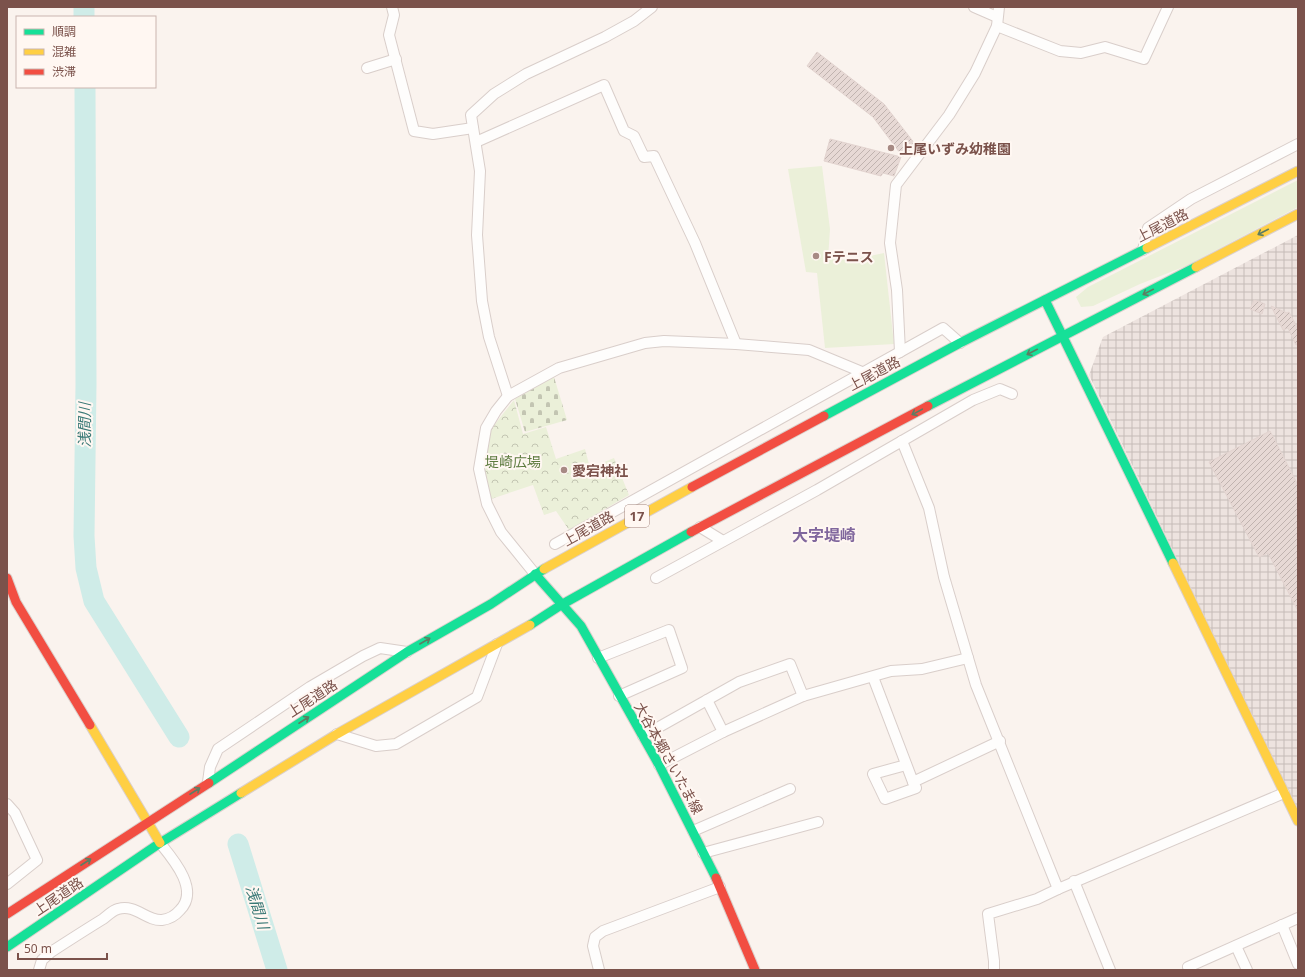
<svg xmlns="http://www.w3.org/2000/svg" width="1305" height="977" font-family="'Noto Sans','Noto Sans JP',sans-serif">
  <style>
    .industrial { fill: url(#industrial-grid) }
    .green { fill: #ebf0d9 }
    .cemetery { fill: url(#cemetery-stones) }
    .park { fill: url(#park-crowns) }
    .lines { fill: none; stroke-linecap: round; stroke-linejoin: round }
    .river { stroke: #cfece8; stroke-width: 21 }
    .building { fill: url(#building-hatch); stroke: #e3d4d0 }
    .street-casing { stroke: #d9ceca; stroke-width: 12 }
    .fast-casing { stroke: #dbd0cc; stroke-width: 11 }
    .slow-casing { stroke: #dbd0cc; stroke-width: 11 }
    .jam-casing { stroke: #dbd0cc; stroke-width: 11 }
    .street { stroke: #fefdfc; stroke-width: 10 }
    .fast { stroke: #16e098; stroke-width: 9 }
    .slow { stroke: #ffcf43; stroke-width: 9 }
    .jam { stroke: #f24e42; stroke-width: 9 }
    .oneway { stroke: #5d7d62 }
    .poi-dot { fill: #a78a84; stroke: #fff7f2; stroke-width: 1.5 }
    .labels { text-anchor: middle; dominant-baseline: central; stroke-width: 4; stroke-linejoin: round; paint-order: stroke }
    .shield { fill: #fff7f2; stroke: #a3847d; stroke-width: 1 }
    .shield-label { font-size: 13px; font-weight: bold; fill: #7b524b }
    .poi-label { font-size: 14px; font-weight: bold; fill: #7b524b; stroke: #fff7f2; text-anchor: start }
    .street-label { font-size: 14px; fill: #7b524b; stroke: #fff7f2 }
    .park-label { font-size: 14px; fill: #5d7b3f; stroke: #fff7f2 }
    .water-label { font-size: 15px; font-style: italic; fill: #3a7976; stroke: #fff7f2 }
    .quarter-label { font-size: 16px; font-weight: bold; fill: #80679d; stroke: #fff7f2 }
  </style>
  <defs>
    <pattern id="industrial-grid" width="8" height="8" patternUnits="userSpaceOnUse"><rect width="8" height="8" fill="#ede3df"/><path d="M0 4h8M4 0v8" fill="none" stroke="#c5bbb7"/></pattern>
    <pattern id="cemetery-stones" width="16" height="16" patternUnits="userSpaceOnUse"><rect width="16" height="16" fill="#ebf0d9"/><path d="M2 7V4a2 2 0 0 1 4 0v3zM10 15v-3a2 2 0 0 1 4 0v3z" fill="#c3c5b2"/></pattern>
    <pattern id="park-crowns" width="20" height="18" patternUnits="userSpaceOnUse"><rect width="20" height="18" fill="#ebf0d9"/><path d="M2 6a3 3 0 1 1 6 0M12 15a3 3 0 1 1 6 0" fill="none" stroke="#c3c5b2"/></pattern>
    <pattern id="building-hatch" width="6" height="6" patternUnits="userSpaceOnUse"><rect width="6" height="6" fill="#e7d9d5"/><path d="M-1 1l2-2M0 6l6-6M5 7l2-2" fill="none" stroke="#c0b3af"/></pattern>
  </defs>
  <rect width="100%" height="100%" fill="#faf3ee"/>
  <path class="industrial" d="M1298 235V811L1089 375 1103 337Z"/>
  <g class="green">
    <path d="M822 166 830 229 828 259 851 260 884 253 894 344 825 348 817 273 806 272 788 169Z"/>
    <path d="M1298 180V207L1186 266 1140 284 1093 306 1081 307 1076 297 1088 287Z"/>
  </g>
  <path class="cemetery" d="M554 377 567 420 525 432 515 399Z"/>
  <path class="park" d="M514 400 523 434 546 427 556 459 585 449 590 468 614 458 629 495 569 530 556 511 544 515 533 485 491 499 483 463 491 429Z"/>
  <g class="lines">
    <g class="river">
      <path d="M84 7V17"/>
      <path d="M85 87 86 384 84 536 86 568 94 601 179 737"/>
      <path d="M238 844 277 970"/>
    </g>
  </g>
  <g class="building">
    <path d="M817 52 884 104 915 144 903 157 873 117 807 66Z"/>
    <path d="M830 139 901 157 894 176 883 173 881 176 824 161Z"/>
    <path d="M1254 300 1265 304 1262 314 1250 309Z"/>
    <path d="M1271 306 1287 313 1289 312 1298 329V344L1296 345 1288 328 1283 330Z"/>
    <path d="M1270 431 1298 485V611L1268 553 1259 557 1209 462Z"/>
  </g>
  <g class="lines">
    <defs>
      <g id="street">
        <path d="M392 7 394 15 389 35 414 131 433 134 473 128"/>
        <path d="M974 7 997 17"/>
        <path d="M997 26 1060 51 1081 53 1105 47 1144 59 1168 7"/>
        <path d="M367 68 396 59"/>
        <path d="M476 142 604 85 624 131 634 136 644 157 654 156 695 243 736 344"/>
        <path d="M1143 250 1148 228 1191 199 1298 144"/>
        <path d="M900 352 897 290 890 243 896 185 949 115 975 73 997 26 999 7"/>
        <path d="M508 396 489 337 482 301 477 235 480 171 471 115 494 94 526 74 605 37 634 21 652 7"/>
        <path d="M902 441 929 508 944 577 976 685 1058 889 1284 793"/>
        <path d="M700 527 723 541"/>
        <path d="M555 544 943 328 960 343"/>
        <path d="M535 574 501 532 487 504 479 469 486 428 496 411 508 396 559 368 645 343 664 341 736 344 809 350 862 372"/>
        <path d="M656 578 817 490 973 400 1000 389 1012 394"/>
        <path d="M598 658 669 630 682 668 619 696"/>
        <path d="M873 677 913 782 1000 741"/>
        <path d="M707 700 723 732"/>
        <path d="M337 734 376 746 396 744 477 697 497 644"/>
        <path d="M643 736 739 682 790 664 803 696"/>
        <path d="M659 765 723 732 803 696 891 671 922 669 968 658"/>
        <path d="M906 765 873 774 885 799 916 788 913 782"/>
        <path d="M208 782 210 767 218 749 310 687 363 656 380 648 407 652"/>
        <path d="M7 804 15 813 37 860 7 884"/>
        <path d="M693 831 790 789"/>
        <path d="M703 853 818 822"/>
        <path d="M1074 881 1110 970"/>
        <path d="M1282 925 1298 964"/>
        <path d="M1236 946 1247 970"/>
        <path d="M39 970 42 960 51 952C68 941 85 930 103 919 107 916 113 910 118 909 136 904 146 921 162 920 170 919 175 916 180 910 200 890 173 859 160 843"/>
        <path d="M599 970 593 946 595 937 603 931 720 887"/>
        <path d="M994 970V961L988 914 1037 899 1058 889"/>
        <path d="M1189 970 1188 967 1298 918"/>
      </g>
      <g id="fast">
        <path d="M1045 300 1173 563"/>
        <path d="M928 406 1196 267"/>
        <path d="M824 416 960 343 1147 248"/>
        <path d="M535 574 581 626 659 765 716 878"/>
        <path d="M530 625 561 605 691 532"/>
        <path d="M209 783 407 652 491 604 544 569"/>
        <path d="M7 947 160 843 241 793"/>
      </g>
      <g id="slow">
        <path d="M1147 248 1298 171"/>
        <path d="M1196 267 1298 214"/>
        <path d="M1173 563 1298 821"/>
        <path d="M544 569 692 487"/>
        <path d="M90 725 160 843"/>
        <path d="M241 793 337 734 530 625"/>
      </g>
      <g id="jam">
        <path d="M692 487 824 416"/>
        <path d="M691 532 928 406"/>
        <path d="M7 578 16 602 90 725"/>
        <path d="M716 878 755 970"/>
        <path d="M7 914 209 783"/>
      </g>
    </defs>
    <use href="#street" class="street-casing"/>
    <use href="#fast" class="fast-casing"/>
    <use href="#slow" class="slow-casing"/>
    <use href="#jam" class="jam-casing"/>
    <use href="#street" class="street"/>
    <use href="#fast" class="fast"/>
    <use href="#slow" class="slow"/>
    <use href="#jam" class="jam"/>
  </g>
  <defs><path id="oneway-shaft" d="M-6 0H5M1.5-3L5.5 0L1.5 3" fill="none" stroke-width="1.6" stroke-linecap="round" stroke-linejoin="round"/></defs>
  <g class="oneway">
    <use href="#oneway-shaft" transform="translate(1263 232) rotate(153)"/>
    <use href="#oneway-shaft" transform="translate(1148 292) rotate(153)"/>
    <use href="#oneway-shaft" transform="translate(1032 352) rotate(153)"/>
    <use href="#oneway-shaft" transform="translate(917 412) rotate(152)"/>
    <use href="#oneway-shaft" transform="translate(425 641) rotate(-30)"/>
    <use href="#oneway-shaft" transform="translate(304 720) rotate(-33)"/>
    <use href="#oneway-shaft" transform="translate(195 791) rotate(-33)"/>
    <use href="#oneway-shaft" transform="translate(86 862) rotate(-33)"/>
  </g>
  <g class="poi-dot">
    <circle cx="891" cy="148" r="4"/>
    <circle cx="816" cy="256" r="4"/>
    <circle cx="564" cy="470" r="4"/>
  </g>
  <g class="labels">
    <rect class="shield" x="625" y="505" width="24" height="22" rx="3"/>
    <g class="shield-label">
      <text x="637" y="516">17</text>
    </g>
    <g class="poi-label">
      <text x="899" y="148">上尾いずみ幼稚園</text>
      <text x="824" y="256">Fテニス</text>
      <text x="572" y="470">愛宕神社</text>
    </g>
    <g class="street-label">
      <text transform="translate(1162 225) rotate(-27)">上尾道路</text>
      <text transform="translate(874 373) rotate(-28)">上尾道路</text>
      <text transform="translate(588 528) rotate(-29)">上尾道路</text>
      <text transform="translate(312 698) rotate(-33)">上尾道路</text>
      <text transform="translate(669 758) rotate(61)">大谷本郷さいたま線</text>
      <text transform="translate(58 896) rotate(-34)">上尾道路</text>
    </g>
    <g class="park-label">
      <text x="513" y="461">堤崎広場</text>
    </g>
    <g class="water-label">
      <text transform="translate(84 425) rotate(-90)">浅間川</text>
      <text transform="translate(258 907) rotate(73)">浅間川</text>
    </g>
    <g class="quarter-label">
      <text x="824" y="535">大字堤崎</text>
    </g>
  </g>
  <rect width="1305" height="977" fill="none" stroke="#7b524b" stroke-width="16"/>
  <rect x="16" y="16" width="140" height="72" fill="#fff7f2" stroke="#cab5af"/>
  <rect x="24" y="29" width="20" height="6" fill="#16e098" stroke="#cab5af"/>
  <text x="52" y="36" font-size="12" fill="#7b524b">順調</text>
  <rect x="24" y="49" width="20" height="6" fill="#ffcf43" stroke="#cab5af"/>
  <text x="52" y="56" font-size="12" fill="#7b524b">混雑</text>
  <rect x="24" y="69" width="20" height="6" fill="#f24e42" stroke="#cab5af"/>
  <text x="52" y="76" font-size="12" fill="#7b524b">渋滞</text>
  <path d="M18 953v6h89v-6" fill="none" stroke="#7b524b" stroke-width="2"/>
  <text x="24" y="953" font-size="12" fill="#7b524b" stroke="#fff7f2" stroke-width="3" paint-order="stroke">50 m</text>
</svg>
